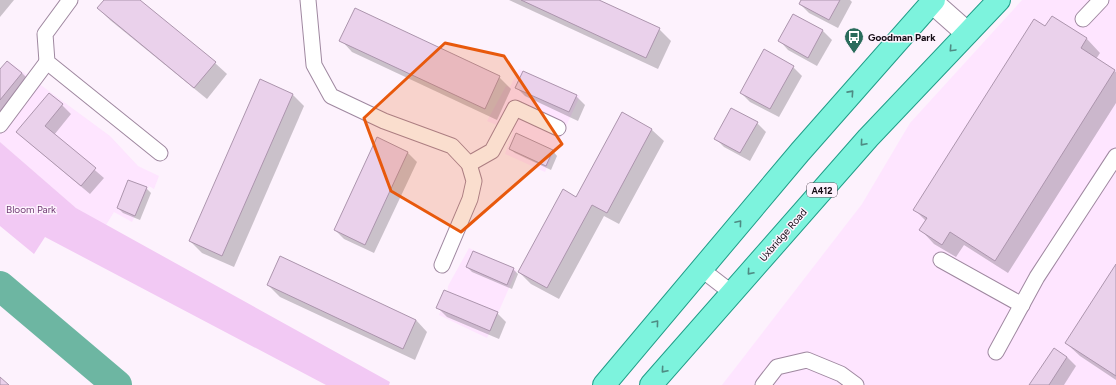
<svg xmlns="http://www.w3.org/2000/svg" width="1116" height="385" font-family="Figtree,sans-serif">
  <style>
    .built { fill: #fee5ff }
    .green { fill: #f2c9f4 }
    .shadow { fill: #0003 }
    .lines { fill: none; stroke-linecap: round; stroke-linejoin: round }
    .canal { stroke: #6db6a2; stroke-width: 30 }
    .building { fill: #ead1eb; stroke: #ac95ad }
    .lane-casing { stroke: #9f88a0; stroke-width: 17 }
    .street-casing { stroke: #9f88a0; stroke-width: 24 }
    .primary-casing { stroke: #209d88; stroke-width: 24 }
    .lane { stroke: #fff; stroke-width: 15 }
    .street { stroke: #fff; stroke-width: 22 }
    .primary { stroke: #7df3dd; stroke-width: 22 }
    .oneway { stroke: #4e8b83 }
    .marked { fill: #e8590c; fill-opacity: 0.2; stroke: #e8590c; stroke-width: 3; stroke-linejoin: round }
    .labels { text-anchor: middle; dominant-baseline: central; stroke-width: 3; stroke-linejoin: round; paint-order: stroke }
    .shield { fill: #fdf2fd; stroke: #5a505a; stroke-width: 1 }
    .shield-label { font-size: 9px; font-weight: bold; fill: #140b14 }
    .poi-label { font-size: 10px; font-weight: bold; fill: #140b14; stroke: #fdf2fd; text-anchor: start }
    .park-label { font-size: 10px; fill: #713c74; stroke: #fdf2fd }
    .street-label { font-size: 10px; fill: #140b14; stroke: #fdf2fd }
  </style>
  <rect width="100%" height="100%" fill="#fdf2fd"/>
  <g class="built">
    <path d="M1022 0H1116V385H722L862 204 910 123Z"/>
    <path d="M8 61 110 136 138 166 159 176 154 189 149 186 132 222 114 212 106 225 76 208 0 142V70Z"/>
    <path d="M519 69 580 96 545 172 505 154 513 132 487 121 506 86 510 87Z"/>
    <path d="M469 248 517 270 487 338 439 315 447 297 448 286Z"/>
  </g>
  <path class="green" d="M0 142 76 208 390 382 389 385H326L45 237 34 254 0 226Z"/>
  <g class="shadow">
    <path d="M0 0H14L0 17Z"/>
    <path d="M105 0H139L215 63 227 74 207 99 110 20 98 8Z"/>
    <path d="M509 0H597L659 29 671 41 658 69Z"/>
    <path d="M802 0H850L852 2 838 28 809 13 800 4Z"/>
    <path d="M794 15 823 31 832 40 817 66 788 50 780 41Z"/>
    <path d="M1052 17 1087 39 1100 53 1096 59 1116 72V103L1008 273 964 245 956 257 934 244 921 230 926 221 915 210Z"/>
    <path d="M341 40 499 77 511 89 497 120 352 52Z"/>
    <path d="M793 67 802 76 779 117 750 102 741 93Z"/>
    <path d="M0 71 22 73 31 82 0 115Z"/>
    <path d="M516 87 576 96 585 105 578 121 525 96Z"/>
    <path d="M293 95 304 106 234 267 202 253 190 241Z"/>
    <path d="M62 105 71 114 54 135 104 178 90 194 27 141 18 132Z"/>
    <path d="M622 114 652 130 664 141 619 224 604 216 559 299 531 284 519 272 576 198Z"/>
    <path d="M757 123 766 132 750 161 724 147 715 138Z"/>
    <path d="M517 134 553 151 557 156 551 170 515 153 510 149Z"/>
    <path d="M378 138 408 153 417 162 374 253 344 239 335 230Z"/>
    <path d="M146 188 151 193 140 220 123 213 118 208Z"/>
    <path d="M1116 266V380L1080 356 1066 343Z"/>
    <path d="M467 267 513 269 518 274 512 289 472 272Z"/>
    <path d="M268 285 416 320 427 332 415 360 280 297Z"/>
    <path d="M438 308 497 313 506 322 499 339 447 317Z"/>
    <path d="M1067 357 1076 366 1064 385H1031Z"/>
  </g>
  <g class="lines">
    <path class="canal" d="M0 286 117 385"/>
  </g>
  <g class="building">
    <path d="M104 0H140L216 62 194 88 97 8Z"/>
    <path d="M521 0H599L660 28 646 58Z"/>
    <path d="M801 0H840L829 20 799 4Z"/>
    <path d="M355 8 500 76 485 109 339 41Z"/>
    <path d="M793 14 823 30 808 58 778 41Z"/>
    <path d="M1052 16 1087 38 1081 48 1115 70 995 261 950 232 942 245 919 230 927 218 913 210 1034 19 1045 26Z"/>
    <path d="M764 49 794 66 770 109 740 93Z"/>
    <path d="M7 61 22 73 0 100V69Z"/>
    <path d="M523 71 577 95 569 112 515 88Z"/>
    <path d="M260 79 293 94 222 256 189 241Z"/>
    <path d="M49 93 63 104 45 126 96 168 81 186 16 132Z"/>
    <path d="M731 108 758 122 740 153 714 139Z"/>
    <path d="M622 112 652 129 607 213 592 205 547 288 518 272 563 189 576 197Z"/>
    <path d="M516 133 553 150 546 166 509 149Z"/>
    <path d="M377 137 408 152 365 245 334 230Z"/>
    <path d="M128 180 147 187 135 216 117 208Z"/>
    <path d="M473 251 514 268 507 285 466 267Z"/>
    <path d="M280 256 416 320 403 349 267 285Z"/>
    <path d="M1116 264V376L1065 343Z"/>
    <path d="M444 290 498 312 490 331 436 308Z"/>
    <path d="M1054 348 1067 357 1049 385H1029Z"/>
    <path d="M0 377 9 385H0Z"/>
  </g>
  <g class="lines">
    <defs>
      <g id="lane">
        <path d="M70 0 45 34 47 62 160 153"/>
        <path d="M308 0 314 65 331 96 384 121 452 146 469 164 474 181 470 199 442 265"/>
        <path d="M1083 19 1101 0"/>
        <path d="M0 125 47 62"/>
        <path d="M469 164 492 151 515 108 558 128"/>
        <path d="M941 260 1022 305"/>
        <path d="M701 269 732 293"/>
        <path d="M996 352 1037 277 1116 156"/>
        <path d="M763 385 777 367 807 360 841 374 856 385"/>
      </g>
      <path id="street" d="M931 0 932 2 967 33"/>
      <g id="primary">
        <path d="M604 385 800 152 934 0"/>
        <path d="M651 385 868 138 999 0"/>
      </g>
    </defs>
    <use href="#lane" class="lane-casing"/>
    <use href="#street" class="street-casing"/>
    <use href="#primary" class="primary-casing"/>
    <use href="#lane" class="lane"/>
    <use href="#street" class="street"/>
    <use href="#primary" class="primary"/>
  </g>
  <defs><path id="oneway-chevron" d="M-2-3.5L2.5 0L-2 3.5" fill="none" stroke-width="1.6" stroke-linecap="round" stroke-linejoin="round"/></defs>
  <g class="oneway">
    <use href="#oneway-chevron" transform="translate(952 49) rotate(133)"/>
    <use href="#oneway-chevron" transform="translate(851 93) rotate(-48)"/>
    <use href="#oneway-chevron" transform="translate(863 143) rotate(131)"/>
    <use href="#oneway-chevron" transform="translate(739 223) rotate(-50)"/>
    <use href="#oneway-chevron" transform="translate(750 272) rotate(131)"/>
    <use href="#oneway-chevron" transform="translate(656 323) rotate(-50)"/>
    <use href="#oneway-chevron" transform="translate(664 370) rotate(131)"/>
  </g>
  <path class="marked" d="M445 43 504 56 562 144 461 232 391 191 364 118Z"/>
  <defs>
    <symbol id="bus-pin" viewBox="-11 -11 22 30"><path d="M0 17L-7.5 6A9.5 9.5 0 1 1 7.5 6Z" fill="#2a6c5c" stroke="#fdf2fd"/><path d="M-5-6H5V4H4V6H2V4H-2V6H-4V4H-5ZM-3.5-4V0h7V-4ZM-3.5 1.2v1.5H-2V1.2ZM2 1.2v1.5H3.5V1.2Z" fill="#fff"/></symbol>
  </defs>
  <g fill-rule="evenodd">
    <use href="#bus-pin" x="843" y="26" width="22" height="30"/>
  </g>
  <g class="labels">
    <rect class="shield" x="807" y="183" width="30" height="14" rx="3"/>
    <g class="shield-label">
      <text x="822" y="190">A412</text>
    </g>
    <g class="poi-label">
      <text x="868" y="37">Goodman Park</text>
    </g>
    <g class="park-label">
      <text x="31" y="209">Bloom Park</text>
    </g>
    <g class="street-label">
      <text transform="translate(783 235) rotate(-49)">Uxbridge Road</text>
    </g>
  </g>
</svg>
